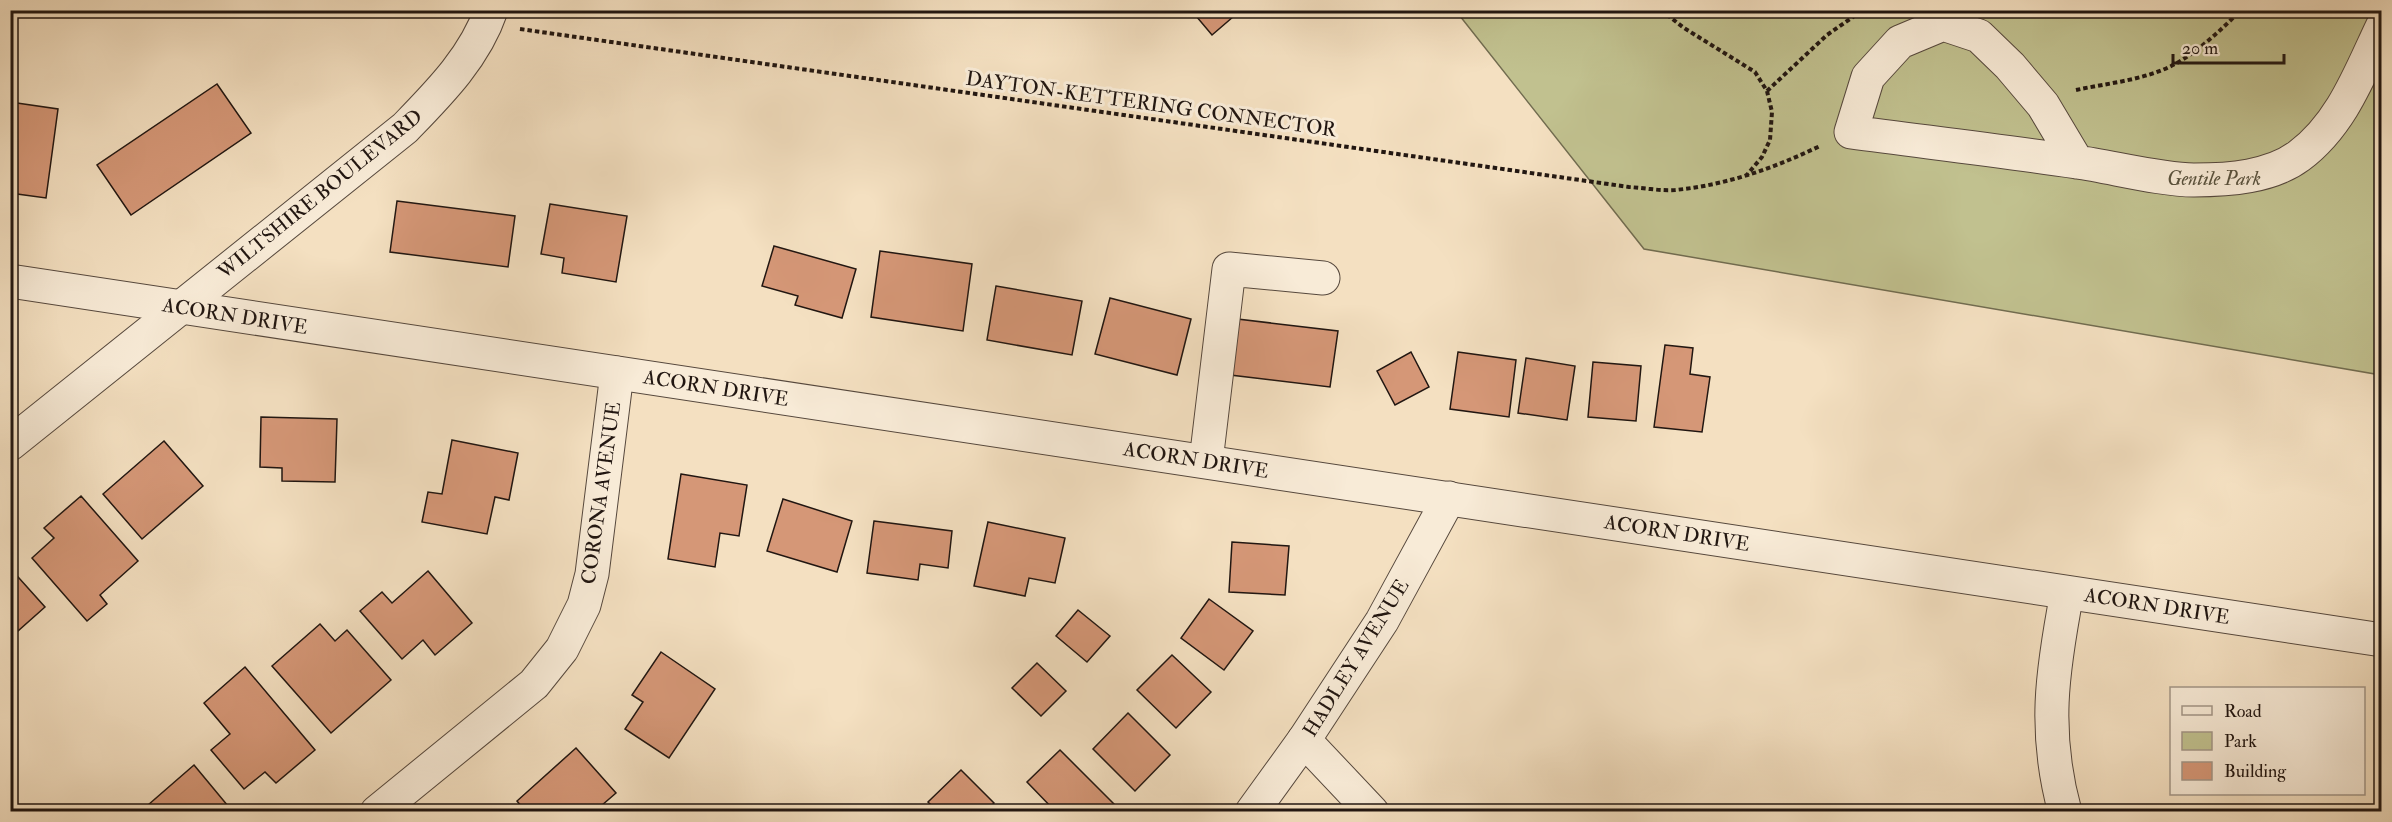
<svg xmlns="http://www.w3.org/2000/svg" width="2392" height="822" font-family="'IM FELL Double Pica',serif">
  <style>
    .green { fill: #c1c18f; stroke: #716c50; stroke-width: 1.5 }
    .building { fill: #d59777; stroke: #211611; stroke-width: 1.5 }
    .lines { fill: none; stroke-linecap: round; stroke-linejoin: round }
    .minor-casing { stroke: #56483d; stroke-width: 35 }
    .path { stroke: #211611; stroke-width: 4; stroke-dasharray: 4.5 3; stroke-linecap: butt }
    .minor { stroke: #f8ebd7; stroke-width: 33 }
    .labels { text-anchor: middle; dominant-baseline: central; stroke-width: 6; stroke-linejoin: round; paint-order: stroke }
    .street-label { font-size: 20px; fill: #211611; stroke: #f8ebd7 }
    .park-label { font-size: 20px; font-style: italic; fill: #59523d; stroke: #f8ebd7 }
  </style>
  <rect width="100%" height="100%" fill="#f4e0c1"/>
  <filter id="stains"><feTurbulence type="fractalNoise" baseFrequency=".00333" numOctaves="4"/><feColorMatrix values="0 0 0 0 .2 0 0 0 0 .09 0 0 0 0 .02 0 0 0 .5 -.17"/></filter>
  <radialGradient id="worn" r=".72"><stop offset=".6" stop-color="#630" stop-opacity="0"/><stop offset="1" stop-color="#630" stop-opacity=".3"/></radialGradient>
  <path class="green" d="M1456 11H2381V375L1644 249Z"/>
  <g class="building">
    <path d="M1191 10H1241L1212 35Z"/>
    <path d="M217 84 251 133 131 215 97 165Z"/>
    <path d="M10 102 58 109 46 198 10 193Z"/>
    <path d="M397 201 515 216 508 267 390 252Z"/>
    <path d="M550 204 627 216 616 282 562 273 564 258 541 254Z"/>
    <path d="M774 246 856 269 842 318 795 305 798 296 762 286Z"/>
    <path d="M880 251 972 264 963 331 871 317Z"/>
    <path d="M996 286 1082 301 1072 355 987 340Z"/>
    <path d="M1110 298 1191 319 1177 375 1095 354Z"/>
    <path d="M1229 318 1338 331 1330 387 1222 374Z"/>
    <path d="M1665 345 1693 348 1690 374 1710 377 1702 432 1654 427Z"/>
    <path d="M1411 352 1429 387 1395 405 1377 371Z"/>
    <path d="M1458 352 1516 360 1509 417 1450 409Z"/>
    <path d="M1526 358 1575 366 1567 420 1518 413Z"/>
    <path d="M1593 362 1641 366 1636 421 1588 417Z"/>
    <path d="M261 417 337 419 335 482 282 481V468L260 467Z"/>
    <path d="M452 440 518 453 509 500 495 497 487 534 422 522 428 492 442 494Z"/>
    <path d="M164 441 203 486 142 539 103 494Z"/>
    <path d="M681 474 747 485 739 536 720 533 715 567 668 559Z"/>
    <path d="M81 496 138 561 100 595 107 604 87 621 32 558 54 538 44 528Z"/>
    <path d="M783 499 852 521 837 572 767 551Z"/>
    <path d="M874 521 952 531 948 568 920 564 918 580 867 573Z"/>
    <path d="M988 522 1065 538 1055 583 1029 578 1025 596 974 586Z"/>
    <path d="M1232 542 1289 546 1285 595 1229 592Z"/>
    <path d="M10 568 45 607 10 638Z"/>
    <path d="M428 571 472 623 435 655 423 640 402 659 360 611 382 592 392 603Z"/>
    <path d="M1209 599 1253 631 1224 670 1181 638Z"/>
    <path d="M1078 610 1110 636 1087 662 1056 636Z"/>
    <path d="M320 624 335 641 347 630 391 680 331 733 272 666Z"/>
    <path d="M661 652 715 689 669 758 625 729 643 702 632 695Z"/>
    <path d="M1172 655 1211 692 1176 728 1137 690Z"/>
    <path d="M1037 663 1066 691 1041 716 1012 688Z"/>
    <path d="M245 667 315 750 276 783 265 772 244 789 211 750 230 734 204 703Z"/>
    <path d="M1128 713 1170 755 1135 791 1093 749Z"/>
    <path d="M576 748 616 793 594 812H526L517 801Z"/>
    <path d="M1060 750 1122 812H1056L1027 782Z"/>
    <path d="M194 765 233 812H140Z"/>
    <path d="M961 770 994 803 985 812H938L928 802Z"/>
  </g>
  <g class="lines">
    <defs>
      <g id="minor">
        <path d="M2077 162 2043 105 2010 66 1979 36 1943 24 1900 42 1868 77 1851 132C1926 142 2002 151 2077 162 2112 167 2161 180 2194 180 2229 180 2271 177 2299 156 2342 124 2360 73 2382 27"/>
        <path d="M10 281 2382 640"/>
        <path d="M10 444 405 128C439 93 475 57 491 10"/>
        <path d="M1206 461 1229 269 1323 278"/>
        <path d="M1304 740 1372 812"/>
        <path d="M377 812 534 684 562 649 584 605 592 574 617 373"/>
        <path d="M1252 812 1304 740 1382 621 1449 498"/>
        <path d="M2065 812C2043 732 2052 672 2067 593"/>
      </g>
    </defs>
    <use href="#minor" class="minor-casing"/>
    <g class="path">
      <path d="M439 10 452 14"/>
      <path d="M1661 10 1684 28 1755 72 1767 91 1772 112 1770 140 1762 157 1746 176"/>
      <path d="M520 29 1629 187C1644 188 1660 191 1675 190 1727 185 1774 168 1820 146"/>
      <path d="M2076 90C2108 83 2146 80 2175 64 2200 50 2221 30 2241 10"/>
      <path d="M1767 91 1827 35 1863 10"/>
    </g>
    <use href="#minor" class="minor"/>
  </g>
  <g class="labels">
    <g class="street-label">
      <text transform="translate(1151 104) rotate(8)">DAYTON-KETTERING CONNECTOR</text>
      <text transform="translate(320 194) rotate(-39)">WILTSHIRE BOULEVARD</text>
      <text transform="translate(235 316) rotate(9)">ACORN DRIVE</text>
      <text transform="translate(716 388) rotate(9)">ACORN DRIVE</text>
      <text transform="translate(1196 460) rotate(9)">ACORN DRIVE</text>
      <text transform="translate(601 493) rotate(-82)">CORONA AVENUE</text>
      <text transform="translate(1677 533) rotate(9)">ACORN DRIVE</text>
      <text transform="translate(2157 606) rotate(9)">ACORN DRIVE</text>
      <text transform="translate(1356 658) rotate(-58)">HADLEY AVENUE</text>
    </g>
    <g class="park-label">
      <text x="2214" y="178">Gentile Park</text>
    </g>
  </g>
  <rect width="2392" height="822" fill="none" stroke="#f4e0c1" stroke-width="36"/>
  <rect x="12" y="12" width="2368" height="798" fill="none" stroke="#211611" stroke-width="3"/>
  <rect x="18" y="18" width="2356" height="786" fill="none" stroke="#211611" stroke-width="1.5"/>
  <rect x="2170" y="687" width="195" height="108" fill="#f8ebd7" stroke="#a29688" stroke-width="1.5"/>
  <rect x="2182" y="706" width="30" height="9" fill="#f8ebd7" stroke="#a29688" stroke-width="1.5"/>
  <text x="2224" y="717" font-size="18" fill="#211611">Road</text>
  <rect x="2182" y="732" width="30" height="18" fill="#c1c18f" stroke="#a29688" stroke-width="1.5"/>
  <text x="2224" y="747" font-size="18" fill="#211611">Park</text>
  <rect x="2182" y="762" width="30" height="18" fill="#d59777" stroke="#a29688" stroke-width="1.5"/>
  <text x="2224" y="777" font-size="18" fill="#211611">Building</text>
  <path d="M2173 54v9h111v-9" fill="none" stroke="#211611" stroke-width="3"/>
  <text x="2182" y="54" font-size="18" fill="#211611" stroke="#f8ebd7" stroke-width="4.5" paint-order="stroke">20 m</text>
  <rect width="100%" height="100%" filter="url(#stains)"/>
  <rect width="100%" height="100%" fill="url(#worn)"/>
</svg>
